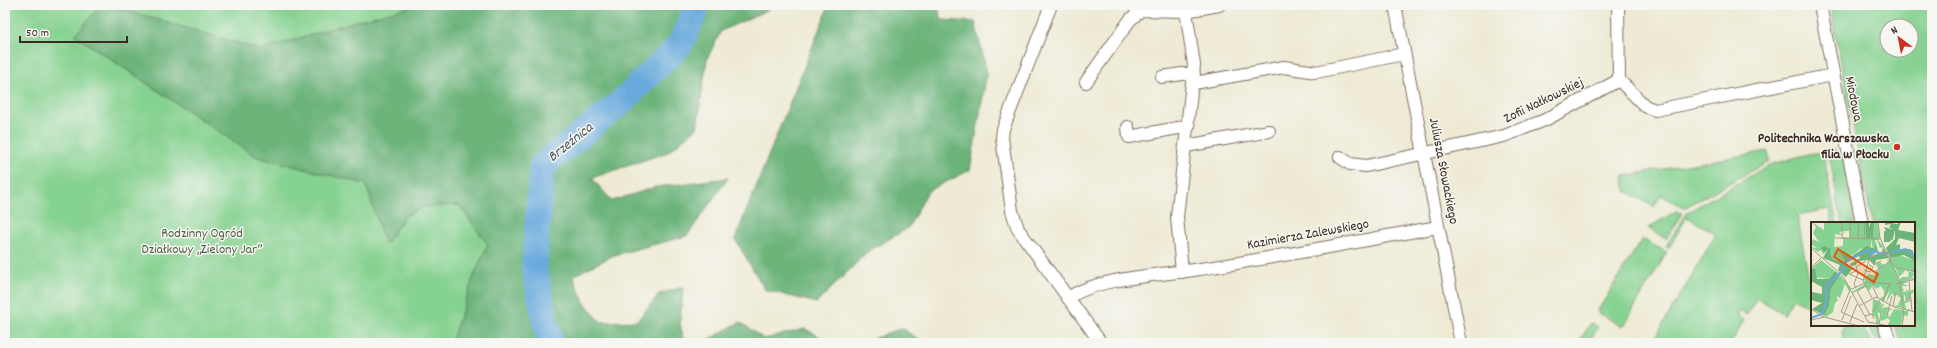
<svg xmlns="http://www.w3.org/2000/svg" width="1937" height="348" font-family="Dekko,sans-serif">
  <style>
    .green { fill: #86d290; stroke: #607e57; fill-rule: evenodd }
    .forest { fill: #6cb47a; stroke: #546f4c }
    .lines { fill: none; stroke-linecap: round; stroke-linejoin: round }
    .river { stroke: #69aadd; stroke-width: 26 }
    .minor-casing { stroke: #7a6d5e; stroke-width: 14 }
    .minor { stroke: #fff; stroke-width: 12 }
    .poi-dot { fill: #c8321e; stroke: #f6f6f2; stroke-width: 1.5 }
    .labels { text-anchor: middle; dominant-baseline: central; stroke-width: 3; stroke-linejoin: round; paint-order: stroke }
    .street-label { font-size: 14px; fill: #3b2a1e; stroke: #f6f6f2 }
    .poi-label { font-size: 14px; font-weight: bold; fill: #3b2a1e; stroke: #f6f6f2; text-anchor: end }
    .park-label { font-size: 14px; fill: #525c40; stroke: #f6f6f2 }
    .water-label { font-size: 15px; font-style: italic; fill: #4b5761; stroke: #f6f6f2 }
    .inset-river { fill: none; stroke: #69aadd; stroke-width: 2 }
    .inset-road { fill: none; stroke: #a69d8b; stroke-width: 1 }
    .view { fill: #df570d; fill-opacity: 0.15; stroke: #df570d; stroke-width: 2 }
    .inset-edge { fill: none; stroke: #3b2a1e; stroke-width: 2 }
  </style>
  <rect width="100%" height="100%" fill="#f6f6f2"/>
  <filter id="ink" filterUnits="userSpaceOnUse"><feTurbulence type="fractalNoise" baseFrequency=".025" numOctaves="2"/><feDisplacementMap in="SourceGraphic" scale="8" xChannelSelector="R" yChannelSelector="G"/><feConvolveMatrix kernelMatrix="1 2 1 2 8 2 1 2 1" color-interpolation-filters="sRGB"/></filter>
  <filter id="wash" filterUnits="userSpaceOnUse"><feTurbulence type="fractalNoise" baseFrequency=".012" numOctaves="4" result="noise"/><feDisplacementMap in="SourceGraphic" scale="16" xChannelSelector="R" yChannelSelector="G"/><feGaussianBlur stdDeviation="0.9" result="paint"/><feColorMatrix in="noise" values="0 0 0 0 0 0 0 0 0 0 0 0 0 0 0 0 0 1.4 0 .05"/><feComposite in="paint" operator="in"/></filter>
  <g filter="url(#wash)">
    <rect width="100%" height="100%" fill="#eeead4"/>
    <g class="green">
      <path d="M5 5H101L76 36 257 157 366 184 385 245 405 216 423 207 459 205 488 244 475 273 453 337 447 343H5Z"/>
      <path d="M108 5H418L356 21 261 50Z"/>
      <path d="M1830 5H1932V343H1902L1894 325H1914V223H1872ZM1887 26H1911V50H1887Z"/>
      <path d="M1830 149 1837 151 1842 156 1855 223H1842L1829 155Z"/>
      <path d="M1768 151 1769 161 1684 208 1661 195 1654 207 1626 191 1623 176Z"/>
      <path d="M1823 152 1837 223H1832L1829 209 1797 215 1812 295V309L1793 298 1784 314 1757 298 1747 315 1740 311 1737 316 1744 320 1731 343H1652L1716 234 1687 217 1669 248 1666 246 1686 213 1769 165 1808 154Z"/>
      <path d="M1676 211 1682 213 1666 239 1648 228Z"/>
      <path d="M1642 239 1667 252 1623 327 1597 312Z"/>
      <path d="M1591 323 1598 327 1588 343H1578Z"/>
      <path d="M1844 325H1862L1871 343H1845L1842 333Z"/>
      <path d="M1867 325H1877L1880 336 1879 343H1876Z"/>
    </g>
    <g class="forest">
      <path d="M101 5H108L261 50 356 21 418 5H460L477 8 479 5H778L721 31 707 59 697 128 668 152 592 178 612 201 656 187 728 178 687 236 614 255 573 276 584 302 601 322 637 321 659 294 683 287 680 323 684 343H447L453 337 475 273 488 245 459 205 423 207 405 216 385 245 366 184 257 157 75 35Z"/>
      <path d="M829 5H937L942 20 975 22 987 73 970 170 928 191 908 228 867 252 817 303 765 290 735 239Z"/>
      <path d="M740 322 764 339 805 329 832 343H703Z"/>
      <path d="M902 328 920 341 919 343H862Z"/>
    </g>
    <g class="lines">
      <path class="river" d="M550 343 534 268 542 166 619 104 680 45 698 5"/>
    </g>
  </g>
  <g filter="url(#ink)">
    <g class="lines">
      <defs>
        <g id="minor">
          <path d="M1051 5 1003 129 1002 138 1012 211 1018 229 1101 343"/>
          <path d="M1395 5 1461 343"/>
          <path d="M1820 5 1862 223"/>
          <path d="M1162 77 1182 74H1194"/>
          <path d="M1619 80 1645 106 1655 110 1833 75"/>
          <path d="M1086 82 1130 20 1141 10 1186 11"/>
          <path d="M1194 83 1284 67 1316 72 1404 54"/>
          <path d="M1128 127 1129 137 1189 126"/>
          <path d="M1186 146 1269 131"/>
          <path d="M1340 157 1350 164 1366 166 1504 136 1545 120 1619 80 1618 5"/>
          <path d="M1182 272 1177 217 1194 65 1186 11 1219 5"/>
          <path d="M1068 298C1098 277 1163 275 1200 269 1280 257 1359 241 1438 227"/>
          <path d="M1884 325 1891 343"/>
        </g>
      </defs>
      <use href="#minor" class="minor-casing"/>
      <use href="#minor" class="minor"/>
    </g>
  </g>
  <circle class="poi-dot" cx="1897" cy="147" r="4"/>
  <g class="labels">
    <g class="street-label">
      <text transform="translate(1853 99) rotate(79)">Miodowa</text>
      <text transform="translate(1544 101) rotate(-26)">Zofii Nałkowskiej</text>
      <text transform="translate(1443 171) rotate(79)">Juliusza Słowackiego</text>
      <text transform="translate(1308 235) rotate(-10)">Kazimierza Zalewskiego</text>
    </g>
    <g class="poi-label">
      <text x="1889" y="139">Politechnika Warszawska<tspan x="1889" dy="16">filia w Płocku</tspan></text>
    </g>
    <g class="park-label">
      <text x="202" y="234">Rodzinny Ogród<tspan x="202" dy="16">Działkowy „Zielony Jar”</tspan></text>
    </g>
    <g class="water-label">
      <text transform="translate(571 143) rotate(-39)">Brzeźnica</text>
    </g>
  </g>
  <g transform="translate(1811 222)">
    <rect width="104" height="104" fill="#eeead4"/>
    <path d="M1 0 13 8V0H55V17L59 18V10L62 17 63 0H66L69 16 67 18 73 25 69 26 66 18H64V27H62L60 18V25L49 27 43 32 37 34 29 29 34 38 32 40 23 37 18 32 20 27 12 32 10 28 7 30 0 25 6 26 0 22 2 17 8 20 2 11 5 5ZM33 9 32 15 34 9H38L39 16 32 15V24L23 25 24 12 31 13 28 10ZM88 33 102 38 104 44V50L92 47 94 49 88 55 84 45H83L88 58 91 55H97L98 51 95 49 104 51 101 55 104 56 98 57 104 59 97 58 92 60H96L92 62 98 64H91L93 69 90 70H97L93 69 97 68 100 71V68H104L101 72 99 71V76L95 77 93 72V79H101L94 81 95 87H99V88L93 87 92 86 82 84 87 83 90 76 84 72 83 75 81 71 75 81 73 80H75L79 68 72 79 69 76 73 74V69L70 64 65 67 62 63 58 69 55 64 42 71 48 83 41 70 38 69 34 62 29 76 26 74V78L28 77 24 81 22 90 15 95 12 93 18 86 20 67 29 53 41 67 38 68 41 70 54 62 53 56 58 52 64 54 68 47 66 41 69 40 73 43 77 40 76 38ZM10 38 24 49 18 57 4 55 2 45ZM62 77 68 79 62 90 68 80 71 81 68 86 71 82 73 83 70 86 78 85 75 93 79 86 81 87 77 90 78 96 83 87 92 88 93 92V89H97V94L92 93 90 104H83L77 103 79 98 75 96 74 101 75 97 69 99 71 91 67 90 68 102 59 100 65 101V96L61 92Z" fill="#86d290" fill-rule="evenodd"/>
    <path d="M55 0H58V5L60 0H63L62 18 59 14V18L55 17ZM74 0 86 2 90 0 87 8 104 11V20L88 16 85 23 89 22V27H99L102 29 104 44 102 38 93 33 79 36 75 26 84 17V7L82 17 78 20H73V9H75L73 5 80 7 81 6H78L80 2 74 3ZM64 19 67 29 60 34 71 30 72 25 78 36 65 38 64 44 58 38 47 39 45 43 40 44 39 42 49 36 48 34 35 41 42 46 35 55 27 48 29 43 12 36 17 27 13 30 10 26 13 24 20 27 19 32 22 37 32 40 34 38 28 29 41 34 56 24 64 27ZM1 46 4 47 6 57H18L24 49 29 53 20 67 18 85 13 93 1 87 11 81 0 78 1 70 11 72V65L0 59Z" fill="#6cb47a"/>
    <path class="inset-river" d="M0 96 11 92 15 79V64L31 49 36 38 58 28 60 32 63 29 71 32 95 27 104 35"/>
    <path class="inset-road" d="M24 0 54 1 53 18M67 0 69 16 88 57 93 92 91 104M24 16 70 17M39 16V1M47 16 48 1M31 17V0M0 26 32 54 40 69M59 35 80 30 82 33 79 37M58 38 52 59 61 76M84 45 104 50M0 46 10 36M68 47 65 41 70 39M53 48 59 50 62 45 58 43M45 49 38 52 52 58M53 53 47 51 45 45 55 39M98 59 101 89M85 62 104 57M55 64 46 69 59 93M45 66 43 62 47 51M41 67 56 60 81 62M39 68 30 90 53 100M40 69 57 100 78 104M65 75 83 85 104 90M67 76 62 65V58L66 48 80 39M99 76 94 78H101M72 80 78 63M48 84 65 75M82 84 85 70M0 87 13 95M62 90 69 78M68 90 70 91 68 102M76 93 81 74M54 94 61 92 63 97M13 95 48 104M0 98 13 95M31 98 40 74M39 100 46 82"/>
    <path class="view" d="M27 27 67 52 63 60 23 35Z"/>
    <rect width="104" height="104" class="inset-edge"/>
  </g>
  <rect width="1937" height="348" fill="none" stroke="#f6f6f2" stroke-width="20"/>
  <g transform="translate(1899 38) rotate(328)"><circle r="19" fill="#f6f6f2" stroke="#aba49d"/>
  <path d="M0-3L7 15L0 10L-7 15Z" fill="#c8321e"/>
  <text y="-6" font-size="11" font-weight="bold" text-anchor="middle" fill="#3b2a1e">N</text>
  </g>
  <path d="M20 36v6h107v-6" fill="none" stroke="#3b2a1e" stroke-width="2"/>
  <text x="26" y="36" font-size="12" fill="#3b2a1e" stroke="#f6f6f2" stroke-width="3" paint-order="stroke">50 m</text>
</svg>
